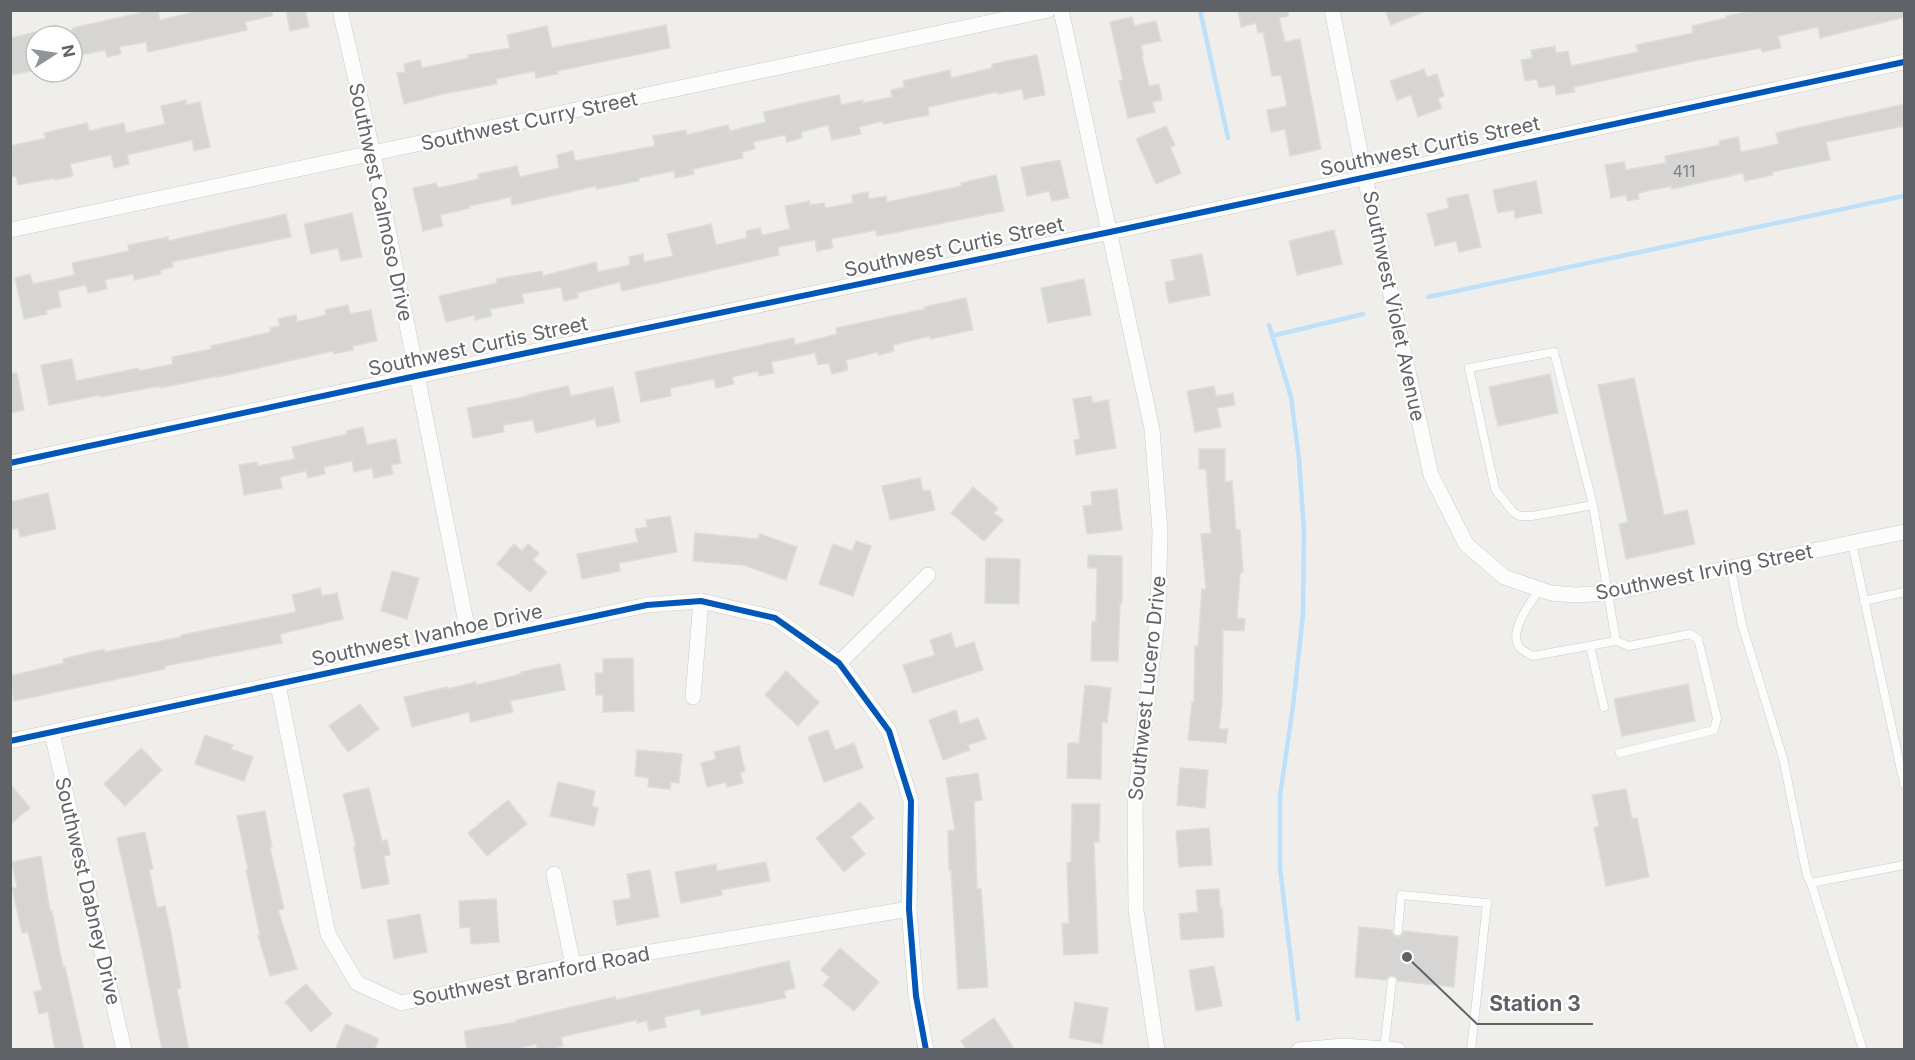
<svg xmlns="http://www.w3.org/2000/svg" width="1915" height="1060" font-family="Inter,sans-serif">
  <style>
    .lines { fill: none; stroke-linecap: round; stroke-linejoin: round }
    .stream { stroke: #bfe0f9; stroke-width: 4.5 }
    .building { fill: #d6d5d3; stroke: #deddd9; stroke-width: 1.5 }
    .lane-casing { stroke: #cbcccc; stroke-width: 9 }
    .street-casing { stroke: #cbcccc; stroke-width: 16 }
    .lane { stroke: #fdfcfc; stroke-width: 8 }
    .street { stroke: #fdfcfc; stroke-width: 15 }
    .cycleway-casing { stroke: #fff; stroke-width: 10 }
    .cycleway { stroke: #0057b8; stroke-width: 6 }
    .labels { text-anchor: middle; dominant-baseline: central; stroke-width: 4.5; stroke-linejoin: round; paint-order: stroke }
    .number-label { font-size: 16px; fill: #7e8184 }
    .street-label { font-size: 20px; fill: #5f6368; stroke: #fff }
    .leader { fill: none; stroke: #5f6368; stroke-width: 2 }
    .callout-dot { fill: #5f6368; stroke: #fff; stroke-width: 2 }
    .callout-label { font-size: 21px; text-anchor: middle; font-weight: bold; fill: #5f6368; stroke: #fff; stroke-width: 4.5; stroke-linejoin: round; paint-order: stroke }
  </style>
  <rect width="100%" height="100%" fill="#efeeea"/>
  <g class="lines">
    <g class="stream">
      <path d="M1200 10 1228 138"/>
      <path d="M1428 297 1904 196"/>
      <path d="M1269 325 1291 397 1299 459 1304 532 1303 614 1293 706 1280 796V868L1298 1019"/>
      <path d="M1272 336 1363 314"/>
    </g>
  </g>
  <g class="building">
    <path d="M139 10H158L160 20 203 10H272V16L245 22 247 30 148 52 146 42 119 47 121 54 107 57 105 50 72 57V28L140 13Z"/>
    <path d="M286 10H305L309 27 290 31Z"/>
    <path d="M1238 10H1288V16L1279 18 1285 42 1300 39 1321 149 1290 156 1285 129 1271 132 1267 110 1287 106 1281 75 1272 76 1263 32 1258 33 1256 23 1241 27Z"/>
    <path d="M1385 10H1426V11L1391 25Z"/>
    <path d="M1758 10H1905V17L1820 38 1818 27 1778 36 1781 48 1762 52 1761 48 1699 60 1574 87 1575 92 1556 95 1555 85 1539 88 1537 79 1525 81 1521 60 1532 58 1531 50 1555 46 1556 53 1568 51 1571 66 1638 52 1636 45 1693 33 1692 26 1726 18V16Z"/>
    <path d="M1132 17 1134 26 1156 21 1161 41 1141 45 1143 55 1142 56 1149 86 1159 84 1162 100 1152 102 1155 112 1128 118 1119 81 1123 80 1110 22Z"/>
    <path d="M666 25 670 48 557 71 558 74 536 78 535 71 496 79 497 84 443 94 404 104 397 73 405 72 404 64 420 60 422 68 469 58 468 55 510 48 507 35 547 26 552 48Z"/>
    <path d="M36 32V70L10 75V38Z"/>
    <path d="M1037 55 1045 95 1024 99 1022 89 998 94 997 92 928 107 929 115 883 124V121L859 127 861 134 832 140 828 125 801 132 802 138 787 142 785 135 753 142 755 149 742 152 743 158 693 169 694 174 675 178 674 171 639 178V181L596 189V186L512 205 511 197 469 206 470 208 440 215 443 226 423 231 413 188 436 183 438 188 479 179 478 174 517 166 520 177 559 168 557 155 573 151 575 161 655 146 653 136 686 130 687 135 728 125 730 131 766 122 763 112 839 95 841 105 863 100V103L892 97 891 90 904 87 903 81 950 70 951 78 992 68V64Z"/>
    <path d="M1424 69 1427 77 1437 74 1444 96 1438 98 1442 108 1418 117 1411 95 1397 100 1390 81Z"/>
    <path d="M186 100 187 105 200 102 210 147 194 151 192 140 127 155 129 164 114 168 111 155 70 164 73 176 55 180V178L18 185 16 176 10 177V146L46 138 44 133 87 123 89 131 124 123 126 133 165 124 161 106Z"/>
    <path d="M1905 104V126L1826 142 1830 160 1772 172 1773 175 1745 181 1743 173 1672 189 1671 186 1638 193 1639 199 1627 201 1626 195 1611 198 1605 165 1624 162 1626 170 1666 163 1665 156 1720 145 1719 141 1738 137 1741 152 1779 144 1776 133Z"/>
    <path d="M1166 126 1175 145 1170 147 1181 173 1156 184 1136 139Z"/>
    <path d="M1060 160 1069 198 1052 201 1049 191 1027 196 1021 167Z"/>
    <path d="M996 175 1004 211 877 236 876 230 831 239 833 248 817 251 815 240 778 247 779 255 622 291 620 282 577 293 578 298 564 301 561 287 522 294 524 303 490 309 492 316 475 320 474 315 446 322 439 296 497 283 496 279 542 271 543 276 596 262 598 272 630 265 629 257 643 254 644 262 673 256 667 234 711 224 716 245 747 238 746 231 760 228 762 235 790 229 785 206 809 201 810 205 824 203 825 208 853 203 852 195 868 192 869 199 886 196 887 202 962 186 961 183Z"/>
    <path d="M1536 181 1542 213 1515 218 1514 210 1498 213 1493 190Z"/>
    <path d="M1468 194 1481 247 1459 252 1456 241 1435 246 1427 214 1449 208 1447 198Z"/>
    <path d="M352 213 362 257 341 261 338 248 311 254 304 224Z"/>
    <path d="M286 214 291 237 172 262 173 267 160 270 161 274 134 280 133 274 105 280 107 289 88 293 86 285 58 291 61 307 46 310 47 314 24 319 15 278 30 274 33 284 75 275 72 263 129 251 128 245 168 237V241Z"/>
    <path d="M1334 230 1342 264 1297 275 1289 241Z"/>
    <path d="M1202 254 1210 295 1169 303 1165 282 1175 280 1171 260Z"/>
    <path d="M1084 279 1091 315 1048 323 1041 288Z"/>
    <path d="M966 298 973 330 931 339 930 336 893 345 894 351 879 355 878 352 846 360 848 370 832 374 829 363 818 365 815 353 771 362 774 373 759 376 758 371 732 377 734 384 716 388 714 379 670 388 671 396 641 402 635 372 794 338 795 345 837 334 836 328 925 309 924 307Z"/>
    <path d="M348 305 350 314 371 310 377 341 352 346 353 350 334 354 333 351 218 377V376L160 388V386L101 397 100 395 49 405 41 365 72 359 76 381 138 368 139 371 173 364 172 357 212 349 211 346 271 332 270 328 280 326 278 319 296 315 297 322 326 315 325 310Z"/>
    <path d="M17 373 24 410 10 413V374Z"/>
    <path d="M1550 374 1558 413 1498 426 1489 387Z"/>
    <path d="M1634 378 1664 515 1687 510 1695 544 1626 559 1619 524 1628 522 1598 385Z"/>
    <path d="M568 386 571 396 613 387 620 422 597 427 595 419 536 433 533 420 503 425 504 432 473 438 467 408 528 396 527 395Z"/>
    <path d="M1214 386 1216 396 1233 393 1235 405 1217 408 1221 427 1195 432 1187 391Z"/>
    <path d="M1091 396 1093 403 1108 400 1116 448 1076 455 1074 440 1080 439 1073 399Z"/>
    <path d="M363 427 367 445 396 439 401 463 391 465 393 474 374 478 372 468 354 472 352 461 324 467 325 474 308 478 306 471 280 477 282 488 244 495 239 465 257 462 258 466 295 459 292 447 347 434 346 431Z"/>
    <path d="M1199 449H1225V482L1232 481 1236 530H1240L1243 572 1240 573 1237 618 1245 619 1244 631 1223 630 1222 703 1219 729H1228L1226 743 1188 740 1192 702H1194L1195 646H1198L1202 589H1206L1201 534 1211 533 1206 469H1199Z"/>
    <path d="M920 478 923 491 930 490 935 510 890 520 882 486Z"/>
    <path d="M973 487 998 508 994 513 1003 520 984 541 951 513Z"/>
    <path d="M1117 489 1122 530 1087 534 1083 506 1092 505 1091 492Z"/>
    <path d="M48 493 56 529 20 537 18 528 10 530V502Z"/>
    <path d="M670 516 677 552 619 563 620 571 582 579 577 554 638 542 635 529 647 527 646 520Z"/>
    <path d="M695 533 758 539 760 534 797 547 786 580 743 565 693 561Z"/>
    <path d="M856 541 871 546 853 596 819 584 833 544 852 551Z"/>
    <path d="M514 544 522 551 528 544 539 553 533 560 547 572 530 592 497 564Z"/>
    <path d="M1088 555 1122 556V603H1120L1118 661H1091L1092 622H1096L1097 568H1088Z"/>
    <path d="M986 558 1020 559 1019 604 985 603Z"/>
    <path d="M392 571 419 578 407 619 381 611Z"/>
    <path d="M320 588 322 596 337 593 343 619 280 634 282 643 165 666V669L14 701 10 676 64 663 63 659 104 649 105 652 181 637V635L296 612 292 595Z"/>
    <path d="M951 633 955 648 974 642 983 670 913 693 903 665 935 655 930 640Z"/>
    <path d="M633 658 634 711 603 712V695H596L595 673H603V659Z"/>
    <path d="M560 664 565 690 510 701 513 712 471 722 469 712 412 727 404 697 448 687V689L476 682V685L521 674 520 672Z"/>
    <path d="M786 671 819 702 798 726 765 695Z"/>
    <path d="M1688 684 1695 721 1622 736 1614 699Z"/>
    <path d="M1085 685 1111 688 1107 723 1102 722 1101 779 1067 778 1068 743H1079Z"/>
    <path d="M360 704 379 729 348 752 329 726Z"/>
    <path d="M956 710 960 724 978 718 986 739 968 745 970 750 943 760 929 720Z"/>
    <path d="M828 730 835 750 854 743 863 768 824 782 808 737Z"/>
    <path d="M205 735 233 745 231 749 253 757 244 781 195 764Z"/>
    <path d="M739 746 745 771 740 773 743 783 727 787 726 782 707 787 701 763 716 759 714 752Z"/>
    <path d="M141 748 162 770 125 806 104 784Z"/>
    <path d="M637 750 682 754 679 783 671 782 670 789 648 787 649 778 635 776Z"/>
    <path d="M1180 768 1208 770 1205 808 1177 805Z"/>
    <path d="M978 773 982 800 974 801 977 889H981L988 987 958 989 951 870H949L948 831 955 830 946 778Z"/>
    <path d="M558 782 595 791 592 806 598 808 594 826 550 816Z"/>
    <path d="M10 784 30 808 10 824Z"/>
    <path d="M369 788 382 841 387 840 390 855 384 856 389 884 362 889 354 847 356 846 343 794Z"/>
    <path d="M1626 789 1632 819 1637 818 1649 877 1606 886 1594 828 1599 826 1592 795Z"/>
    <path d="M508 800 527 824 487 856 468 833Z"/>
    <path d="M860 802 874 818 851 837 865 854 844 872 816 838Z"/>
    <path d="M1072 804H1100L1099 842H1094L1098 953 1064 955 1062 924 1069 923 1067 863 1071 862Z"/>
    <path d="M265 811 272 847 270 848 284 909 278 910 297 969 270 976 258 935H260L246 870H248L237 816Z"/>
    <path d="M1209 828 1212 865 1179 867 1176 831Z"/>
    <path d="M145 832 153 869 149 870 157 908 165 906 171 933 181 988 177 989 189 1050H162L140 940 117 838Z"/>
    <path d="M41 856 50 911H52L63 968 65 967 84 1050H55L48 1012 39 1014 34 992 42 990 28 932 22 933 12 888H17L12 862Z"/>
    <path d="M766 862 770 881 721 890 722 895 681 903 675 872 716 864 717 871Z"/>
    <path d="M650 870 659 917 617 925 613 901 631 898 627 874Z"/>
    <path d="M1219 889 1220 908H1222L1224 937 1181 940 1179 914 1198 912 1196 890Z"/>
    <path d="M496 899 499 942 471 944 470 927 460 928 459 901Z"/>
    <path d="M420 914 427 952 394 959 387 920Z"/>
    <path d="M1359 927 1392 930 1393 934 1397 937 1401 936 1404 931 1458 937 1454 987 1398 981 1396 977 1392 975 1388 977 1386 980 1355 977Z"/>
    <path d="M840 948 879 982 854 1011 823 985 830 977 821 970Z"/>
    <path d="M789 961 795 988 784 991 786 998 701 1015 700 1009 664 1017 666 1027 649 1031 647 1021 637 1023V1020L561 1037 563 1046 550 1050H537L536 1044 512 1050H467L464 1031 516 1022V1020L615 997 616 1000Z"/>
    <path d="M1214 966 1222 1006 1196 1011 1189 970Z"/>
    <path d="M306 984 332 1014 311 1032 285 1002Z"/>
    <path d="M1075 1002 1108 1008 1102 1044 1069 1038Z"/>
    <path d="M994 1018 1015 1050H967L961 1041Z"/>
    <path d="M346 1024 379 1039 374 1050H335Z"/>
  </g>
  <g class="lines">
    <defs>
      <g id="lane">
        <path d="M1593 505 1532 516H1520L1513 512 1495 489 1469 368 1554 352 1593 505 1616 641"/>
        <path d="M1852 543 1904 784"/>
        <path d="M1731 569 1742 625 1783 758 1807 876 1811 883 1863 1050"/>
        <path d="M1540 589C1531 602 1507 632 1520 648 1523 651 1529 654 1533 656L1616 641 1629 646 1690 634 1698 639 1717 718 1714 730 1620 753"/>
        <path d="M1864 601 1904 592"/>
        <path d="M1590 646 1604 707"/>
        <path d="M1811 883 1904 865"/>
        <path d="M1398 931 1401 895 1487 903 1471 1050"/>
        <path d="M1384 1049 1392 981"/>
      </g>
      <g id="street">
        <path d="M340 10 373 154 470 642"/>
        <path d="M1061 10 1152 429 1160 531 1158 613 1135 799 1136 910 1157 1050"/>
        <path d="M1332 10 1365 177 1431 475 1466 544 1504 577 1551 593 1576 595 1609 593 1904 532"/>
        <path d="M10 230 1048 10"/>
        <path d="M10 463 416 376 1110 232 1904 62"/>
        <path d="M839 663 928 575"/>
        <path d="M278 685 328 934 357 983 401 1003 573 965 909 909"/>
        <path d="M693 697 701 601"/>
        <path d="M52 733 124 1050"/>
        <path d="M10 741 647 605 701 601 775 618 839 663 889 731 911 801 909 909 916 996 926 1050"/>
        <path d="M554 874 573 965"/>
        <path d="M1299 1050 1344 1046 1398 1050"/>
      </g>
    </defs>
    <use href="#lane" class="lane-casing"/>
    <use href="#street" class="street-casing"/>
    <use href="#lane" class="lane"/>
    <use href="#street" class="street"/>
    <defs>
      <g id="cycleway">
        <path d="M10 463 416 376 1110 232 1904 62"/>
        <path d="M10 741 647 605 701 601 775 618 839 663 889 731 911 801 909 909 916 996 926 1050"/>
      </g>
    </defs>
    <use href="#cycleway" class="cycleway-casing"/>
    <use href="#cycleway" class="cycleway"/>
  </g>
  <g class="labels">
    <g class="number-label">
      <text x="1684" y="171">411</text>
    </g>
    <g class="street-label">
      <text transform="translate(529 121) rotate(-12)">Southwest Curry Street</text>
      <text transform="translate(1430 146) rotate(-12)">Southwest Curtis Street</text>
      <text transform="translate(381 202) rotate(78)">Southwest Calmoso Drive</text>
      <text transform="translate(954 247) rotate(-12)">Southwest Curtis Street</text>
      <text transform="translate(1394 306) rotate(78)">Southwest Violet Avenue</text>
      <text transform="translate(478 346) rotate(-12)">Southwest Curtis Street</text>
      <text transform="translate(1704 572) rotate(-11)">Southwest Irving Street</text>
      <text transform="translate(427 635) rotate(-12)">Southwest Ivanhoe Drive</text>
      <text transform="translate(1147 688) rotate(-84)">Southwest Lucero Drive</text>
      <text transform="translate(88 891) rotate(77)">Southwest Dabney Drive</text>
      <text transform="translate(531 976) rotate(-11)">Southwest Branford Road</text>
    </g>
  </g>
  <path class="leader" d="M1407 957L1477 1024H1593"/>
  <circle class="callout-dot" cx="1407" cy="957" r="6"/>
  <g class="callout-label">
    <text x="1535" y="1011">Station 3</text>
  </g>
  <rect width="1915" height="1060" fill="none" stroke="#5f6368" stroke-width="24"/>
  <g transform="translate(54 54) rotate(78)"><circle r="28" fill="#ffffff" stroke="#bfc1c3" stroke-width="1.5"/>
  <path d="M0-4.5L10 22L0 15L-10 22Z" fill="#919496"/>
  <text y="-9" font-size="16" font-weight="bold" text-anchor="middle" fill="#5f6368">N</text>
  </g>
</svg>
